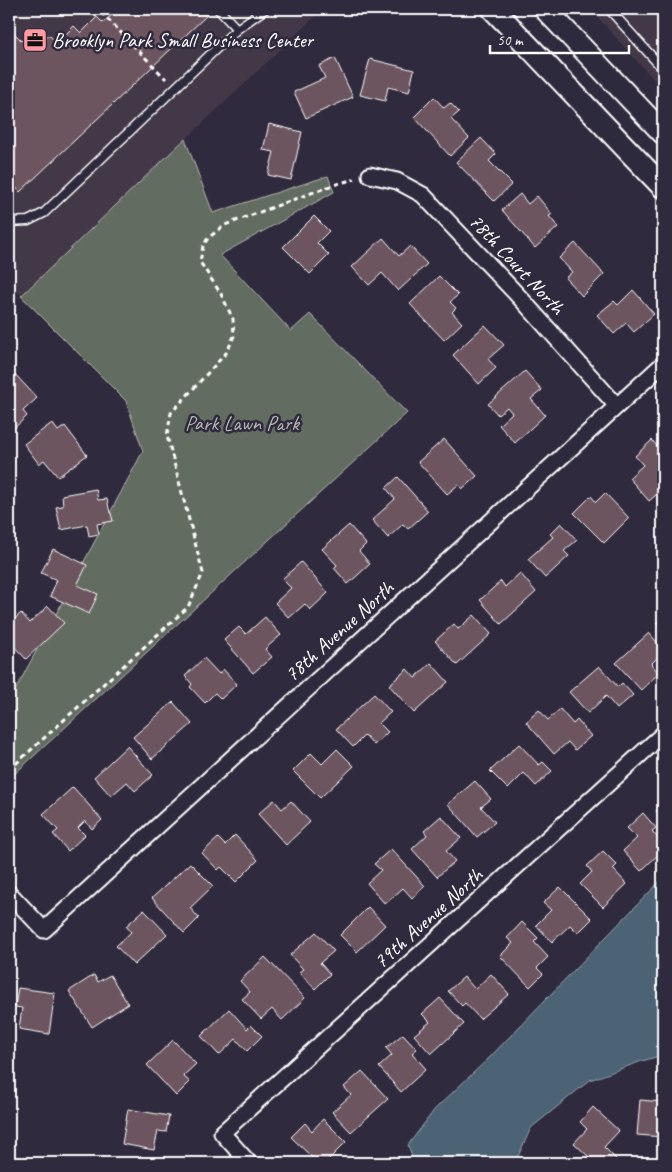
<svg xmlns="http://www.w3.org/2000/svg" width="672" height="1172" font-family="Caveat,sans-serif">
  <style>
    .built { fill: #423747 }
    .green { fill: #646c60; stroke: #b2b6b0 }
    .water { fill: #4b6375; stroke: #93a1ac }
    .building { fill: #6d555f; stroke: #fff }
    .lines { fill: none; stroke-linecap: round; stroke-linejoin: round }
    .service-casing { stroke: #fff; stroke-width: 11 }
    .minor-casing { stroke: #fff; stroke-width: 19 }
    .secondary-casing { stroke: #fff; stroke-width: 25 }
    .path { stroke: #fff; stroke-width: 3; stroke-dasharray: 5 4; stroke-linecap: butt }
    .service { stroke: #2f2a3d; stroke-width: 8 }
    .minor { stroke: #2f2a3d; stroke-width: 15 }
    .secondary { stroke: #2f2a3d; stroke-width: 21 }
    .labels { text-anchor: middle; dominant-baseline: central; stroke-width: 5; stroke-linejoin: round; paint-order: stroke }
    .poi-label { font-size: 21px; fill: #fff; stroke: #2f2a3d; text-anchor: start }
    .street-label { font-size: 21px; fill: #fff; stroke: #2f2a3d }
    .park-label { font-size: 21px; fill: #b2b6b0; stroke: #2f2a3d }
  </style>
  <rect width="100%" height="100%" fill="#2f2a3d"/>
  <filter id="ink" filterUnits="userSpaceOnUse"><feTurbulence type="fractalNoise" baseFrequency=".02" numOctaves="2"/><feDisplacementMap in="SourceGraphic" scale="10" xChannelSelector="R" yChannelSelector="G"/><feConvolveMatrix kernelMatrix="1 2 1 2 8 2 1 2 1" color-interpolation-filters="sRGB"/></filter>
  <g filter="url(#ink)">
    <g class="built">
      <path d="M9 9H323L21 296 9 284Z"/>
      <path d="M590 9H663V90Z"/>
    </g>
    <path class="green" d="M185 139 213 213 328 176 334 192 220 255 291 331 310 314 407 413 9 779V702L143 451 126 401 21 296Z"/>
    <path class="water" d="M663 878V1055L642 1061 590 1080 531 1128 515 1163H414L408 1145 435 1109 489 1058Z"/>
    <g class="building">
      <path d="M118 9H202L207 15 20 192 9 180V28L22 41 27 36H50L57 43 74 26 81 33 97 17 103 23Z"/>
      <path d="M335 58 353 97 306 118 294 92 325 78 319 66Z"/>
      <path d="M370 59 414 70 409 92 388 87 385 101 360 95Z"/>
      <path d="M434 97 444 108 450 103 459 112 451 119 469 138 450 156 414 117Z"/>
      <path d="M269 124 302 132 291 180 268 175 274 152 263 150Z"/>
      <path d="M481 138 496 154 489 161 512 184 494 201 456 162Z"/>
      <path d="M520 194 528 204 537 196 552 214 549 216 558 227 535 248 502 210Z"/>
      <path d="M314 216 329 231 317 243 329 255 310 274 283 247Z"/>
      <path d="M383 238 399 256 410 246 427 264 398 291 382 273 369 285 352 267Z"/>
      <path d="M575 243 604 274 582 296 565 278 572 272 559 258Z"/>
      <path d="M439 276 458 295 450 302 456 308 452 312 462 323 444 340 410 304Z"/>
      <path d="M633 290 654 314 634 332 626 323 614 334 597 315 614 301 618 305Z"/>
      <path d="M485 325 504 345 488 359 496 368 479 384 453 355Z"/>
      <path d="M525 371 542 390 531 399 545 415 515 443 499 425 512 413 507 407 498 415 488 404Z"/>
      <path d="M13 372 37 398 23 411 27 416 10 432 9 431V376Z"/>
      <path d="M52 423 58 431 65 426 87 455 58 477 44 460 39 464 24 444Z"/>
      <path d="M444 439 477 476 462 489 458 485 447 494 418 462Z"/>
      <path d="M652 440 663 453V489L649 501 629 478 643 465 635 456Z"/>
      <path d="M398 477 428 511 408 529 403 524 388 538 372 520 395 499 386 488Z"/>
      <path d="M96 489 98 500 107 499 110 513H111L113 521 97 524 99 534 89 536 87 525 61 530 56 507 63 506 62 495Z"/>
      <path d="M605 493 629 518 604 543 574 513 591 496 596 502Z"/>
      <path d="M561 523 577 540 564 551 569 556 545 578 528 559 553 537 550 534Z"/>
      <path d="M349 525 366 544 359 551 370 564 348 584 334 568 337 565 322 549Z"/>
      <path d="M53 549 87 565 77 585 98 594 89 614 50 596 57 580 41 573Z"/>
      <path d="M301 562 328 593 310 610 305 604 289 618 275 603 291 588 282 579Z"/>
      <path d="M520 573 536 592 501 624 480 600 501 581 505 587Z"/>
      <path d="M48 606 64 623 26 659 9 641V624L21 613 30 623Z"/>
      <path d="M474 615 491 634 457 665 435 641 454 624 458 629Z"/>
      <path d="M265 617 281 635 265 649 272 657 253 673 224 640 239 627 246 634Z"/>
      <path d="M663 617V631L656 623Z"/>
      <path d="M649 633 663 649V652L651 664 659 673 641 690 616 663Z"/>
      <path d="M204 658 219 674 223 669 237 684 221 699 215 693 205 703 190 687 192 684 185 676Z"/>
      <path d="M431 663 448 682 414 713 389 685 407 669 415 678Z"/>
      <path d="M599 666 618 687 622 683 633 695 617 709 606 696 588 713 569 692Z"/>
      <path d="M374 694 391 712 379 723 388 732 374 745 365 735 353 747 336 729Z"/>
      <path d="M173 702 192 724 152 759 133 737Z"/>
      <path d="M560 709 573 724 577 720 591 736 575 750 568 742 554 754 526 722 539 710 548 720Z"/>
      <path d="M519 744 539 765 543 762 552 771 536 786 524 773 508 789 490 771Z"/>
      <path d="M127 746 153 775 135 791 127 782 111 796 94 777Z"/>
      <path d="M337 749 354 766 320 798 293 771 311 753 322 764Z"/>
      <path d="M475 781 491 799 481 807 495 822 477 837 448 804Z"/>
      <path d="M73 787 102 820 92 829 85 821 78 828 85 835 68 851 53 834 58 830 43 814Z"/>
      <path d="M274 800 282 809 291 801 310 822 286 845 258 814Z"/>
      <path d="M663 804V819L656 811Z"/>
      <path d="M643 813 656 828 652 831 663 844V850L641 871 623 851 637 838 627 828Z"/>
      <path d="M441 816 461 838 446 851 455 861 437 877 412 849 427 835 424 831Z"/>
      <path d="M235 835 258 860 236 882 221 867 218 870 202 853 218 838 225 845Z"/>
      <path d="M391 849 425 886 412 898 403 888 385 904 367 883 381 870 374 864Z"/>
      <path d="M603 851 617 865 613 869 627 884 603 907 580 884 592 872 587 866Z"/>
      <path d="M190 863 213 886 190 908 199 918 184 933 152 898Z"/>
      <path d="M560 887 592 919 578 933 570 925 552 942 536 925 551 910 543 903Z"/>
      <path d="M368 907 385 925 357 952 340 935Z"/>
      <path d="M144 910 167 934 134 965 116 946 131 932 126 926Z"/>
      <path d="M522 922 538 938 534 942 548 957 537 968 543 974 530 987 500 956 513 943 507 938Z"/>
      <path d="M316 932 334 951 320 963 330 974 315 989 299 972 303 969 290 955Z"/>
      <path d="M265 957 305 998 282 1020 272 1009 261 1019 242 999 250 992 240 981Z"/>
      <path d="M491 974 509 994 480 1019 465 1003 462 1006 448 991 464 977 475 989Z"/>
      <path d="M94 975 98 982 110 975 128 1004 92 1027 69 991Z"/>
      <path d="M18 988 55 993 49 1034 19 1029 22 1008 15 1007Z"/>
      <path d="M440 998 464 1024 431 1054 414 1035 430 1022 422 1014Z"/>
      <path d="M229 1009 247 1029 251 1025 262 1036 247 1051 236 1039 219 1055 201 1036Z"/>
      <path d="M403 1034 417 1049 412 1053 426 1069 401 1092 379 1067 392 1055 386 1048Z"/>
      <path d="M173 1040 196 1064 183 1076 190 1082 176 1096 147 1065Z"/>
      <path d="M362 1071 388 1099 351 1132 332 1112 351 1095 344 1087Z"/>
      <path d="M640 1100 663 1102V1137L637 1135Z"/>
      <path d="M593 1107 619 1131 604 1147 616 1159 612 1163H589L586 1160 589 1157 574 1143 587 1129 580 1122Z"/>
      <path d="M128 1109 169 1116 166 1132 158 1131 154 1150 122 1144Z"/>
      <path d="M323 1119 346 1142 325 1163H318L291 1137 305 1123 312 1131Z"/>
    </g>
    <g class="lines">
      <defs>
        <g id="service">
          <path d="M218 9 237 29"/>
          <path d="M609 9 663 69"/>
          <path d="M9 222 28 221 44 213 237 29 265 9"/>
        </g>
        <g id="minor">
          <path d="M370 175 397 181 423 195 524 302 617 406"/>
          <path d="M9 893 44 930 663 364"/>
          <path d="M249 1163 222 1133 663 734"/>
        </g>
        <g id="secondary">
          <path d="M493 9 663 187"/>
          <path d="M545 9 663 133"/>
        </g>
      </defs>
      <use href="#service" class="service-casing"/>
      <use href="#minor" class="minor-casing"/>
      <use href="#secondary" class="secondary-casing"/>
      <g class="path">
        <path d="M101 12 166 79"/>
        <path d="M9 770 188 607 203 573 167 436 171 413 227 352 234 336 233 319 221 294 200 262 203 246 208 238 225 225 333 185 355 179"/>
      </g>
      <use href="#service" class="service"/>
      <use href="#minor" class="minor"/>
      <use href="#secondary" class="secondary"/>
    </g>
  </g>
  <defs>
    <symbol id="office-square" viewBox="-11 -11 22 22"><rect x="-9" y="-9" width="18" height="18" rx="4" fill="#ff9aa2" stroke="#2f2a3d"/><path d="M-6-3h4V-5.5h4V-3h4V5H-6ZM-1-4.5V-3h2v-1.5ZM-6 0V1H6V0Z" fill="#111"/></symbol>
  </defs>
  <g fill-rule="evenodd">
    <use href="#office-square" x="21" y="26" width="28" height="28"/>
  </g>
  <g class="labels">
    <g class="poi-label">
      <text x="52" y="40">Brooklyn Park Small Business Center</text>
    </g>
    <g class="street-label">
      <text transform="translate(517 264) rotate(47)">78th Court North</text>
      <text transform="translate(339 631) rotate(-42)">78th Avenue North</text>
      <text transform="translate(428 918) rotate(-42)">79th Avenue North</text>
    </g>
    <g class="park-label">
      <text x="242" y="423">Park Lawn Park</text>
    </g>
  </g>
  <rect width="672" height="1172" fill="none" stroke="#2f2a3d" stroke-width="30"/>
  <rect x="15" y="15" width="642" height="1142" fill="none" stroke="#fff" stroke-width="2" filter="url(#ink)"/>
  <path d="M490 45v8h139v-8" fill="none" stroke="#ffffff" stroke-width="2.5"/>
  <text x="497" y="45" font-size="15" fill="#ffffff" stroke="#2f2a3d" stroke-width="4" paint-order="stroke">50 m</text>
</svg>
